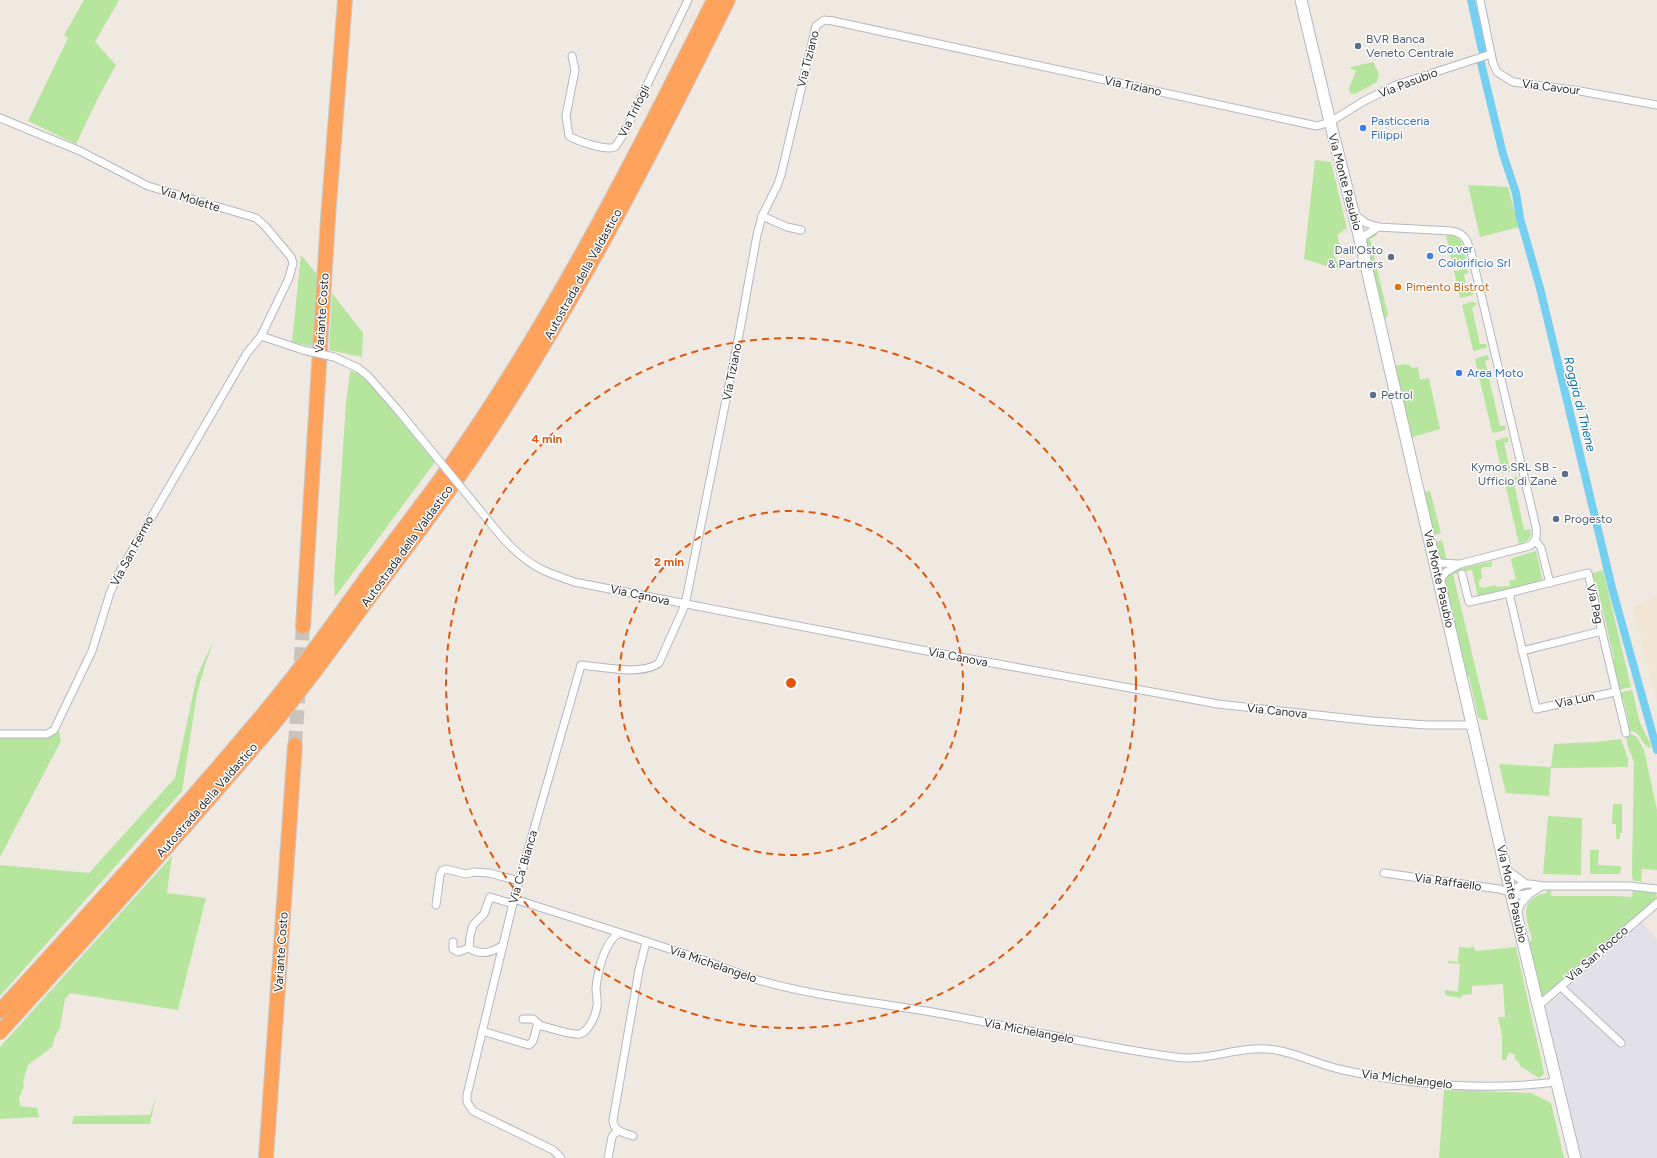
<svg xmlns="http://www.w3.org/2000/svg" width="1657" height="1158" font-family="Figtree,sans-serif">
  <style>
    .industrial { fill: #e3e1e8 }
    .education { fill: #f0e6d1 }
    .green { fill: #b6e59e }
    .lines { fill: none; stroke-linecap: round; stroke-linejoin: round }
    .canal { stroke: #75cff0; stroke-width: 8 }
    .highway-tunnel { stroke: #c8c4bd; stroke-width: 14; stroke-dasharray: 14 7; stroke-linecap: butt }
    .street-casing { stroke: #b4b7c1; stroke-width: 9 }
    .secondary-casing { stroke: #b4b7c1; stroke-width: 13 }
    .highway-casing { stroke: #c9c9c9; stroke-width: 16 }
    .street { stroke: #fff; stroke-width: 7 }
    .secondary { stroke: #fff; stroke-width: 11 }
    .highway { stroke: #ffa35c; stroke-width: 14 }
    .street-bridge-casing { stroke: #b4b7c1; stroke-width: 9; stroke-linecap: butt }
    .street-bridge { stroke: #fff; stroke-width: 7 }
    .ring { fill: none; stroke: #df570e; stroke-width: 2; stroke-dasharray: 7 5 }
    .service-dot { fill: #5c6f8a; stroke: #fff; stroke-width: 1.5 }
    .shop-dot { fill: #3f7fe0; stroke: #fff; stroke-width: 1.5 }
    .food-dot { fill: #e8710a; stroke: #fff; stroke-width: 1.5 }
    .labels { text-anchor: middle; dominant-baseline: central; stroke-width: 3; stroke-linejoin: round; paint-order: stroke }
    .service-label { font-size: 12px; fill: #4e5e75; stroke: #fff; text-anchor: start }
    .street-label { font-size: 12px; fill: #2e2e2e; stroke: #fff }
    .shop-label { font-size: 12px; fill: #366cbe; stroke: #fff; text-anchor: start }
    .food-label { font-size: 12px; fill: #c56008; stroke: #fff; text-anchor: start }
    .water-label { font-size: 13px; font-style: italic; fill: #0d6fa3; stroke: #fff }
    .centre { fill: #df570e; stroke: #fff; stroke-width: 2 }
    .ring-label { font-size: 12px; text-anchor: middle; font-weight: bold; fill: #df570e; stroke: #fff; stroke-width: 3; stroke-linejoin: round; paint-order: stroke }
  </style>
  <rect width="100%" height="100%" fill="#efe9e1"/>
  <path class="industrial" d="M1640 919 1657 940V1158H1579L1544 1009Z"/>
  <path class="education" d="M1657 597V702L1633 607Z"/>
  <g class="green">
    <path d="M84 0H119L95 42 116 65 98 98 76 144 28 121 68 38 64 35Z"/>
    <path d="M1373 62 1379 74 1377 82 1355 94 1350 93 1349 88 1356 71 1351 69V67Z"/>
    <path d="M1315 160 1331 162 1347 228 1337 235 1341 250 1333 252 1340 270 1304 259Z"/>
    <path d="M1468 185 1508 187 1519 227 1480 237Z"/>
    <path d="M1375 233H1377L1376 236 1370 239 1388 315 1383 322 1364 242 1367 238Z"/>
    <path d="M1446 235C1454 235 1460 236 1463 245L1457 248 1459 254 1464 252 1466 258 1465 262 1453 266Z"/>
    <path d="M301 255 319 277 315 347 292 342Z"/>
    <path d="M1466 269 1469 272 1464 275 1467 291H1473L1474 293 1473 295 1460 298 1454 271Z"/>
    <path d="M332 293 363 333 362 357 329 350Z"/>
    <path d="M1472 302H1475L1477 304 1472 308 1480 344H1486L1487 346 1486 348 1474 351 1473 350 1462 305Z"/>
    <path d="M1487 355 1490 359 1485 361 1500 426H1505L1506 428 1505 430 1494 433 1492 432 1475 359Z"/>
    <path d="M1405 364 1411 366V368L1418 367 1420 380 1429 378 1440 429 1410 438 1394 366Z"/>
    <path d="M350 371 359 373 368 381 435 462 335 597 334 581 346 403Z"/>
    <path d="M1506 437 1509 439 1508 442 1504 443 1509 466H1516V468L1514 471 1502 473 1495 441Z"/>
    <path d="M1516 477H1518L1519 480 1518 482 1514 483 1524 530 1530 529 1531 535 1527 541 1519 544 1505 483 1507 480Z"/>
    <path d="M1430 491 1441 533 1434 535 1424 492Z"/>
    <path d="M1442 540 1447 561 1440 559 1436 542Z"/>
    <path d="M1536 551 1543 582 1478 597 1472 570 1453 574 1488 720H1482L1478 717 1469 676 1464 674 1444 580C1451 567 1479 565 1493 561L1491 567H1484L1481 569 1482 578 1479 581V586L1483 588 1495 585 1496 587 1510 586 1509 581 1516 579 1511 560 1512 558Z"/>
    <path d="M1603 570 1631 687 1618 690 1611 660 1614 659 1597 586 1595 581H1593L1591 574Z"/>
    <path d="M214 640 206 662 197 693 182 791 0 996V865L89 873 175 778 197 676Z"/>
    <path d="M1632 690 1640 723 1650 743 1651 748C1640 745 1642 730 1628 731L1626 725 1629 724 1623 698 1620 699 1619 693Z"/>
    <path d="M58 728 61 741 0 857V735L46 736Z"/>
    <path d="M1631 734 1637 737 1644 750 1657 810V870L1642 869 1641 883 1640 881H1633L1632 874 1634 762 1627 744 1626 735Z"/>
    <path d="M1621 739 1628 759V767L1551 768 1549 796 1506 793 1499 764 1551 767 1554 744 1596 742Z"/>
    <path d="M1613 804H1622V833H1620V839H1616V824H1612Z"/>
    <path d="M1548 816 1582 818 1581 875 1543 874Z"/>
    <path d="M1590 850H1599L1598 865 1621 866 1620 874H1590Z"/>
    <path d="M172 856 167 893 206 898 178 1010 70 993 65 999 60 1028 55 1037 52 1047 28 1065 23 1082 24 1086 19 1098 20 1106 37 1108 39 1117 0 1119V1047Z"/>
    <path d="M1548 889 1551 890V896H1614L1632 897 1633 890 1656 893 1657 898 1544 997 1540 995 1527 944 1532 939C1527 920 1517 899 1546 893Z"/>
    <path d="M1472 945 1476 951 1516 947 1544 1072 1543 1075 1539 1078 1520 1066V1064L1514 1058 1515 1055 1509 1052 1506 1060H1502V1035L1498 1017H1505L1503 984 1472 986V994L1463 995 1460 998 1445 995V990L1458 992 1460 964 1448 963V961L1458 962 1459 947 1471 948Z"/>
    <path d="M1444 1090 1531 1093 1551 1103 1564 1158H1439Z"/>
    <path d="M156 1095 150 1124H72L74 1116 150 1115Z"/>
  </g>
  <g class="lines">
    <g class="canal">
      <path d="M1471 0 1482 50"/>
      <path d="M1481 63 1503 154 1516 193 1520 218 1540 288 1612 588 1657 750"/>
    </g>
    <path class="highway-tunnel" d="M295 745 303 627"/>
    <defs>
      <g id="street">
        <path d="M1480 0 1493 63 1497 72 1513 82 1580 91 1657 105"/>
        <path d="M572 56 575 70 566 116 569 136C577 141 606 151 615 147L623 135 688 0"/>
        <path d="M0 118 80 151 148 186 256 218 265 226 291 257 293 263 289 278 261 336 247 353 118 575 110 593 92 651 54 730 47 734H0"/>
        <path d="M1354 214 1366 223 1378 227"/>
        <path d="M762 216 787 227 801 230"/>
        <path d="M1360 239 1378 227 1451 231C1465 233 1467 240 1471 252L1536 527C1537 536 1537 541 1529 546L1460 564 1446 572 1439 581"/>
        <path d="M261 336 303 350"/>
        <path d="M334 357 358 368 368 376 397 409 433 453"/>
        <path d="M474 503C494 527 515 558 545 571 554 575 564 578 574 582L932 652 1218 704 1372 721 1426 725H1474"/>
        <path d="M1536 541 1541 548 1550 583"/>
        <path d="M1434 559 1441 563 1458 564"/>
        <path d="M1462 574 1469 602 1509 593"/>
        <path d="M1522 651 1602 631"/>
        <path d="M1615 692 1536 709 1509 593 1588 573 1626 733"/>
        <path d="M1506 869 1525 883"/>
        <path d="M1384 873 1499 889 1519 895 1531 893 1542 886C1529 883 1521 882 1511 893"/>
        <path d="M1542 886H1629L1657 889"/>
        <path d="M514 899C577 919 640 939 703 960 721 966 739 974 758 980 816 997 878 1002 937 1013 1016 1027 1095 1046 1175 1057 1209 1062 1242 1044 1276 1050 1299 1054 1320 1065 1343 1070 1412 1085 1485 1091 1556 1082"/>
        <path d="M436 905 440 875 442 871 446 869 466 874 474 872 489 873 519 881"/>
        <path d="M1517 914 1520 905 1529 894"/>
        <path d="M453 942V949L458 952 469 948 470 937 473 925 484 914 490 897 513 904"/>
        <path d="M469 948C481 956 492 953 503 945"/>
        <path d="M1561 987 1621 1043"/>
        <path d="M1538 1006 1657 903"/>
        <path d="M538 1025C548 1027 572 1036 580 1034 589 1031 596 1015 597 1006 598 1000 596 994 596 988 598 971 604 942 619 933"/>
        <path d="M482 1031 529 1045 533 1041 538 1023 533 1019H523"/>
        <path d="M633 1136C624 1133 613 1131 613 1120L639 970 646 942"/>
        <path d="M561 1158 553 1150 473 1111 467 1102V1095L514 899 581 665C603 667 641 676 659 663L685 605 739 335 757 235 762 216 777 186 781 175 816 26 824 20 833 21 1317 126 1330 122 1364 101 1396 85 1491 54"/>
        <path d="M608 1158 612 1137 614 1134 619 1131"/>
      </g>
      <path id="secondary" d="M1301 0 1330 122 1360 239 1511 893 1575 1158"/>
      <g id="highway">
        <path d="M303 627 328 218 345 0"/>
        <path d="M0 1011C90 913 180 814 265 712 301 669 334 623 367 577 396 539 425 501 453 462 554 317 635 158 714 0"/>
        <path d="M0 1032C92 930 186 828 275 722 310 680 342 634 375 590 404 551 434 512 462 472 565 323 648 161 728 0"/>
        <path d="M266 1158 295 745"/>
      </g>
    </defs>
    <use href="#street" class="street-casing"/>
    <use href="#secondary" class="secondary-casing"/>
    <use href="#highway" class="highway-casing"/>
    <use href="#street" class="street"/>
    <use href="#secondary" class="secondary"/>
    <use href="#highway" class="highway"/>
    <defs>
      <g id="street-bridge">
        <path d="M303 350 334 357"/>
        <path d="M433 453 474 503"/>
      </g>
    </defs>
    <use href="#street-bridge" class="street-bridge-casing"/>
    <use href="#street-bridge" class="street-bridge"/>
  </g>
  <g class="ring">
    <circle cx="791" cy="683" r="172"/>
    <circle cx="791" cy="683" r="345"/>
  </g>
  <g class="service-dot">
    <circle cx="1358" cy="46" r="4"/>
    <circle cx="1391" cy="257" r="4"/>
    <circle cx="1373" cy="395" r="4"/>
    <circle cx="1565" cy="474" r="4"/>
    <circle cx="1556" cy="519" r="4"/>
  </g>
  <g class="shop-dot">
    <circle cx="1363" cy="128" r="4"/>
    <circle cx="1430" cy="256" r="4"/>
    <circle cx="1459" cy="373" r="4"/>
  </g>
  <circle class="food-dot" cx="1398" cy="287" r="4"/>
  <g class="labels">
    <g class="service-label">
      <text x="1366" y="39">BVR Banca<tspan x="1366" dy="14">Veneto Centrale</tspan></text>
      <text x="1383" y="250" text-anchor="end">Dall'Osto<tspan x="1383" dy="14">&amp; Partners</tspan></text>
      <text x="1381" y="395">Petrol</text>
      <text x="1557" y="467" text-anchor="end">Kymos SRL SB -<tspan x="1557" dy="14">Ufficio di Zanè</tspan></text>
      <text x="1564" y="519">Progesto</text>
    </g>
    <g class="street-label">
      <text transform="translate(808 59) rotate(-76)">Via Tiziano</text>
      <text transform="translate(1408 83) rotate(-21)">Via Pasubio</text>
      <text transform="translate(1133 86) rotate(12)">Via Tiziano</text>
      <text transform="translate(1551 87) rotate(7)">Via Cavour</text>
      <text transform="translate(634 111) rotate(-64)">Via Trifogli</text>
      <text transform="translate(1345 182) rotate(75)">Via Monte Pasubio</text>
      <text transform="translate(190 199) rotate(17)">Via Molette</text>
      <text transform="translate(583 274) rotate(-61)">Autostrada della Valdastico</text>
      <text transform="translate(322 313) rotate(-86)">Variante Costo</text>
      <text transform="translate(732 372) rotate(-79)">Via Tiziano</text>
      <text transform="translate(407 546) rotate(-54)">Autostrada della Valdastico</text>
      <text transform="translate(132 551) rotate(-62)">Via San Fermo</text>
      <text transform="translate(1439 579) rotate(77)">Via Monte Pasubio</text>
      <text transform="translate(640 595) rotate(12)">Via Canova</text>
      <text transform="translate(1595 604) rotate(77)">Via Pag</text>
      <text transform="translate(958 657) rotate(11)">Via Canova</text>
      <text transform="translate(1575 700) rotate(-12)">Via Lun</text>
      <text transform="translate(1277 711) rotate(6)">Via Canova</text>
      <text transform="translate(207 800) rotate(-49)">Autostrada della Valdastico</text>
      <text transform="translate(523 867) rotate(-74)">Via Ca' Bianca</text>
      <text transform="translate(1448 882) rotate(8)">Via Raffaello</text>
      <text transform="translate(1512 894) rotate(77)">Via Monte Pasubio</text>
      <text transform="translate(281 952) rotate(-86)">Variante Costo</text>
      <text transform="translate(1597 954) rotate(-41)">Via San Rocco</text>
      <text transform="translate(713 964) rotate(19)">Via Michelangelo</text>
      <text transform="translate(1029 1031) rotate(11)">Via Michelangelo</text>
      <text transform="translate(1407 1079) rotate(7)">Via Michelangelo</text>
    </g>
    <g class="shop-label">
      <text x="1371" y="121">Pasticceria<tspan x="1371" dy="14">Filippi</tspan></text>
      <text x="1438" y="249">Co.ver<tspan x="1438" dy="14">Colorificio Srl</tspan></text>
      <text x="1467" y="373">Area Moto</text>
    </g>
    <g class="food-label">
      <text x="1406" y="287">Pimento Bistrot</text>
    </g>
    <g class="water-label">
      <text transform="translate(1580 404) rotate(76)">Roggia di Thiene</text>
    </g>
  </g>
  <circle cx="791" cy="683" r="6" class="centre"/>
  <g class="ring-label">
    <text x="547" y="443">4 min</text>
    <text x="669" y="566">2 min</text>
  </g>
</svg>
